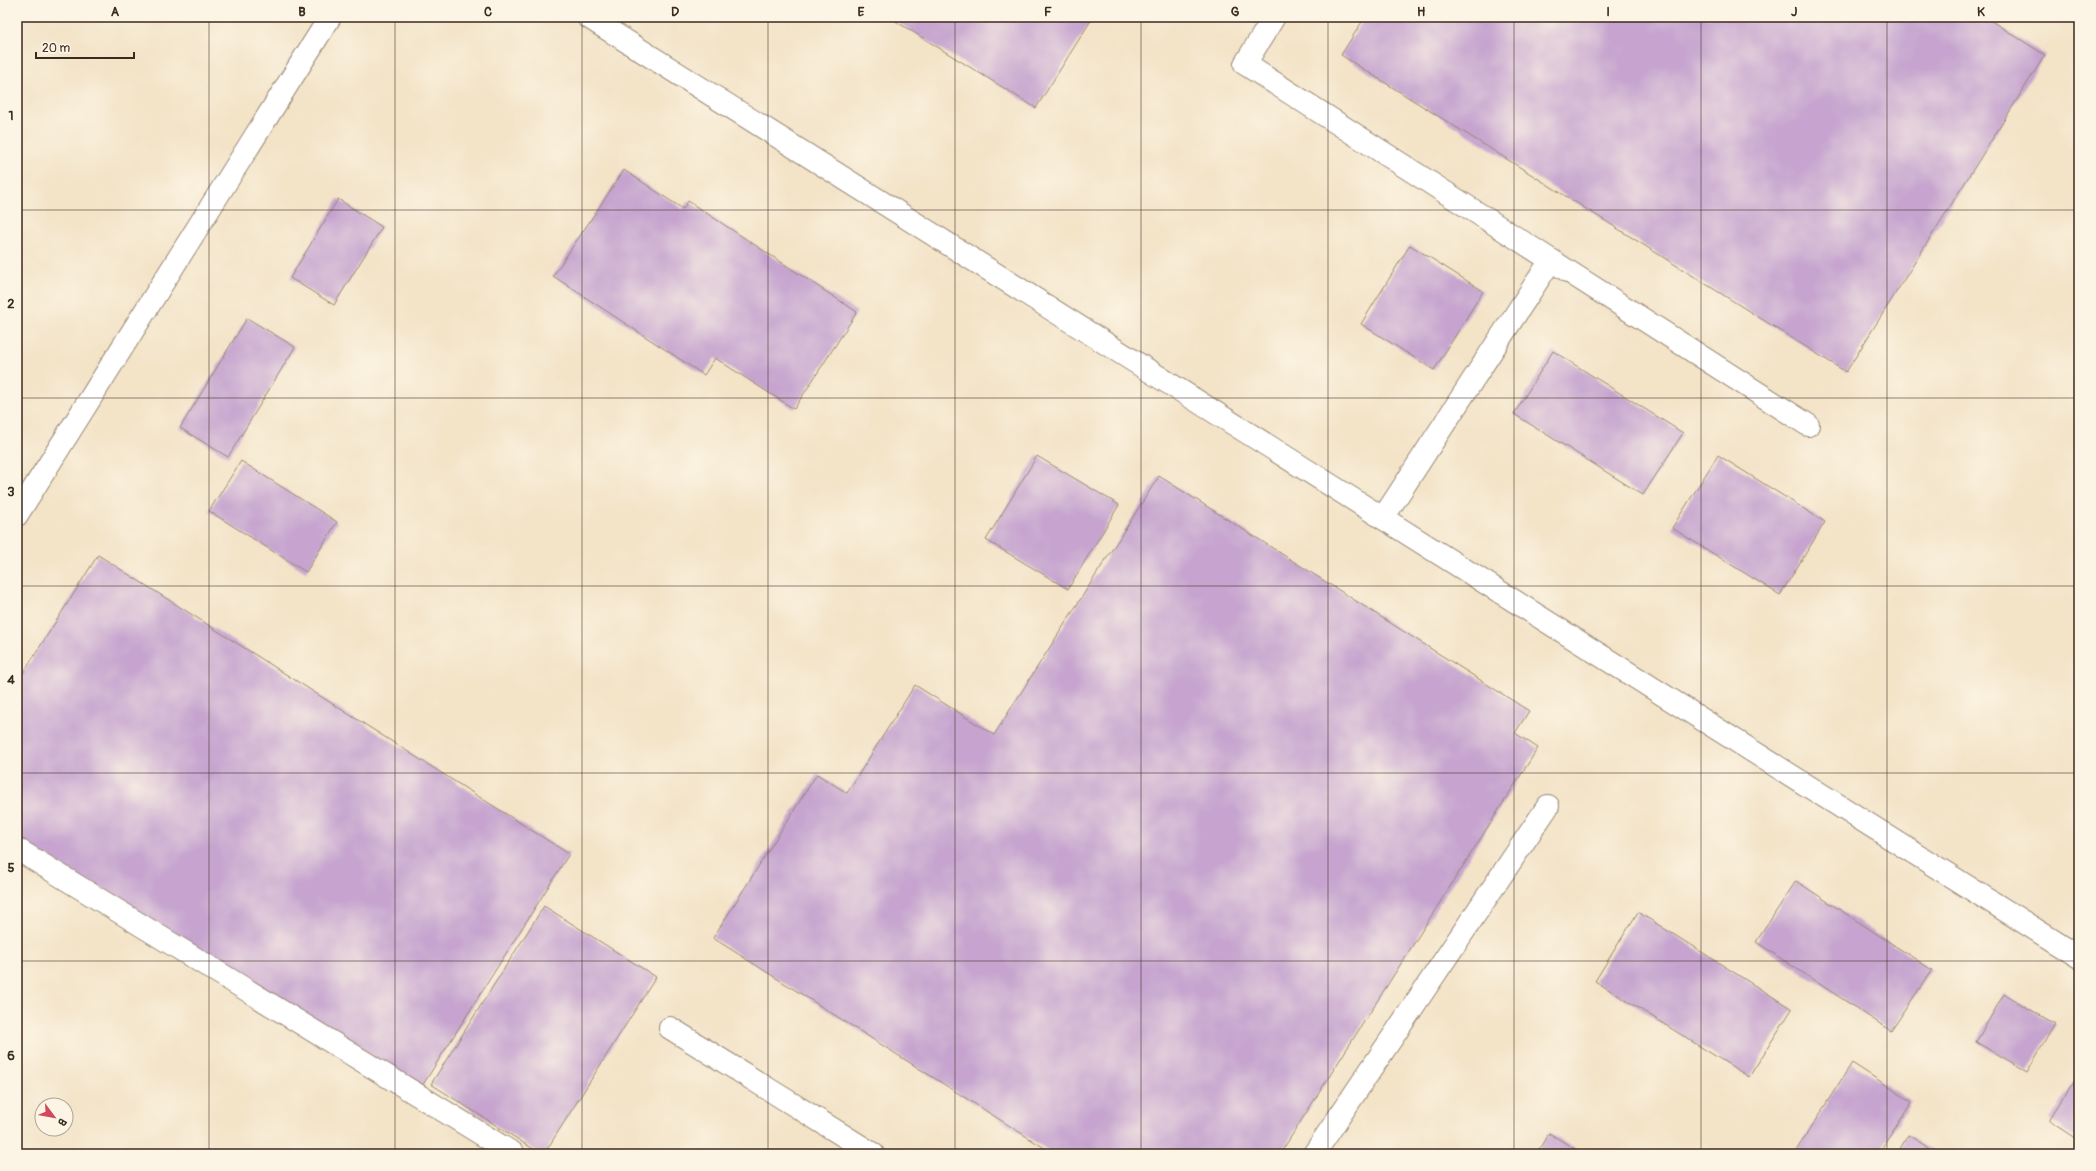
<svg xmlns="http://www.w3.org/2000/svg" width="2096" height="1171" font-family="Pangolin,sans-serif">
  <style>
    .building { fill: #c6a4cf }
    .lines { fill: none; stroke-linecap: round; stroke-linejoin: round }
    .minor-casing { stroke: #978672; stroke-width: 24 }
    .minor { stroke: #fff; stroke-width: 22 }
    .grid { fill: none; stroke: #3b2a1e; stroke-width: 1; stroke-opacity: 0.55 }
    .neatline { fill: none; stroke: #3b2a1e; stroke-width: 1.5 }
    .grid-label { font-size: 13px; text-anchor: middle; font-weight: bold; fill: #3b2a1e }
  </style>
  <rect width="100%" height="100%" fill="#fcf5e5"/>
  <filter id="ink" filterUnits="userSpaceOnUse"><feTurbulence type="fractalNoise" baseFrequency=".025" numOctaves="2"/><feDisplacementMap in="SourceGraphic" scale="8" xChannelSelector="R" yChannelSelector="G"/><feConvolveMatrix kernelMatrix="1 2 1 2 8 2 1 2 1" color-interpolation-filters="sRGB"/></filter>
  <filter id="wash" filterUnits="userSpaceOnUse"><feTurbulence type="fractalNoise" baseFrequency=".012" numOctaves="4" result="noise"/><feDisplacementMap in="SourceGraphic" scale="16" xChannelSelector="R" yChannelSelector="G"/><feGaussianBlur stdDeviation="0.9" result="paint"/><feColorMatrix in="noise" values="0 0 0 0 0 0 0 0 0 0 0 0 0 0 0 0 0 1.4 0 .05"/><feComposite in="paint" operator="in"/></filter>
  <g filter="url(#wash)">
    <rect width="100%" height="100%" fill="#f3e3c7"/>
    <g id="blocks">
      <g class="building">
        <path d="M889 17H1093L1036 108Z"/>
        <path d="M1365 17H1985L2045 55 1846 372 1341 55Z"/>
        <path d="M624 170 683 209 688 201 857 312 794 409 715 358 704 375 553 276Z"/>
        <path d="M338 199 382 227 334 305 290 278Z"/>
        <path d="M1410 245 1483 291 1434 370 1361 324Z"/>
        <path d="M247 318 295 347 228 457 180 428Z"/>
        <path d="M1553 351 1683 433 1643 495 1514 414Z"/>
        <path d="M1718 455 1825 522 1780 595 1672 528Z"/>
        <path d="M1037 456 1119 505 1068 589 986 540Z"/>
        <path d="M241 461 337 522 306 572 209 511Z"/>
        <path d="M1159 476 1529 711 1515 733 1538 748 1280 1154H1054L713 938 817 774 847 793 915 685 994 735Z"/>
        <path d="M98 555 569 854 417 1094 17 840V683Z"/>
        <path d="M1796 881 1932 970 1891 1031 1756 942Z"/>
        <path d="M544 906 656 977 544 1154H541L431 1084Z"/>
        <path d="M1638 912 1792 1009 1749 1077 1595 981Z"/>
        <path d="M2004 994 2055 1024 2027 1072 1976 1042Z"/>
        <path d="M1852 1063 1912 1102 1878 1154H1794Z"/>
        <path d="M2079 1074V1139L2050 1120Z"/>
        <path d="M1549 1133 1583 1154H1536Z"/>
        <path d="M1908 1135 1939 1154H1897Z"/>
      </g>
    </g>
  </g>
  <g filter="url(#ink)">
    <use href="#blocks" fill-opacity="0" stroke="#978672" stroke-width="1"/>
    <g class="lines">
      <defs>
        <g id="minor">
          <path d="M588 17 2079 957"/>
          <path d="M1274 17 1245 64 1808 425"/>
          <path d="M17 515 330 17"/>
          <path d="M1383 518 1551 260"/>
          <path d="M17 849 514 1154"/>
          <path d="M670 1028 873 1154"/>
          <path d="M1314 1154 1548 806"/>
        </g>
      </defs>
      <use href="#minor" class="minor-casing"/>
      <use href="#minor" class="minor"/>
    </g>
  </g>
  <path class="grid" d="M209 17V1154M395 17V1154M582 17V1154M768 17V1154M955 17V1154M1141 17V1154M1328 17V1154M1514 17V1154M1701 17V1154M1887 17V1154M17 210H2079M17 398H2079M17 586H2079M17 773H2079M17 961H2079"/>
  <rect width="2096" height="1171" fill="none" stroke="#fcf5e5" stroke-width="44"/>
  <g transform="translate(54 1117) rotate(122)"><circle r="19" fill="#fcf5e5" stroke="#afa495"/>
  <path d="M0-3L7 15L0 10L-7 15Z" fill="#d1495b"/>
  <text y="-6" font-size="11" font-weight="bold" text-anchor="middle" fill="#3b2a1e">B</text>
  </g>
  <path d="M36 52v6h98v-6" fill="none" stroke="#3b2a1e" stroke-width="2"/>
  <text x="42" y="52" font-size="12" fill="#3b2a1e" stroke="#fcf5e5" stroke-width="3" paint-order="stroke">20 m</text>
  <rect x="22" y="22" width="2052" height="1127" class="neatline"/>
  <g class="grid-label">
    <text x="115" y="16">A</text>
    <text x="302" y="16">B</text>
    <text x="488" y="16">C</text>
    <text x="675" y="16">D</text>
    <text x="861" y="16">E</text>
    <text x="1048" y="16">F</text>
    <text x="1235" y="16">G</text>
    <text x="1421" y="16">H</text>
    <text x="1608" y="16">I</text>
    <text x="1794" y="16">J</text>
    <text x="1981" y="16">K</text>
    <text x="11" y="120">1</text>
    <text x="11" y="308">2</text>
    <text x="11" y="496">3</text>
    <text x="11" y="684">4</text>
    <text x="11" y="872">5</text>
    <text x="11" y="1060">6</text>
  </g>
</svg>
